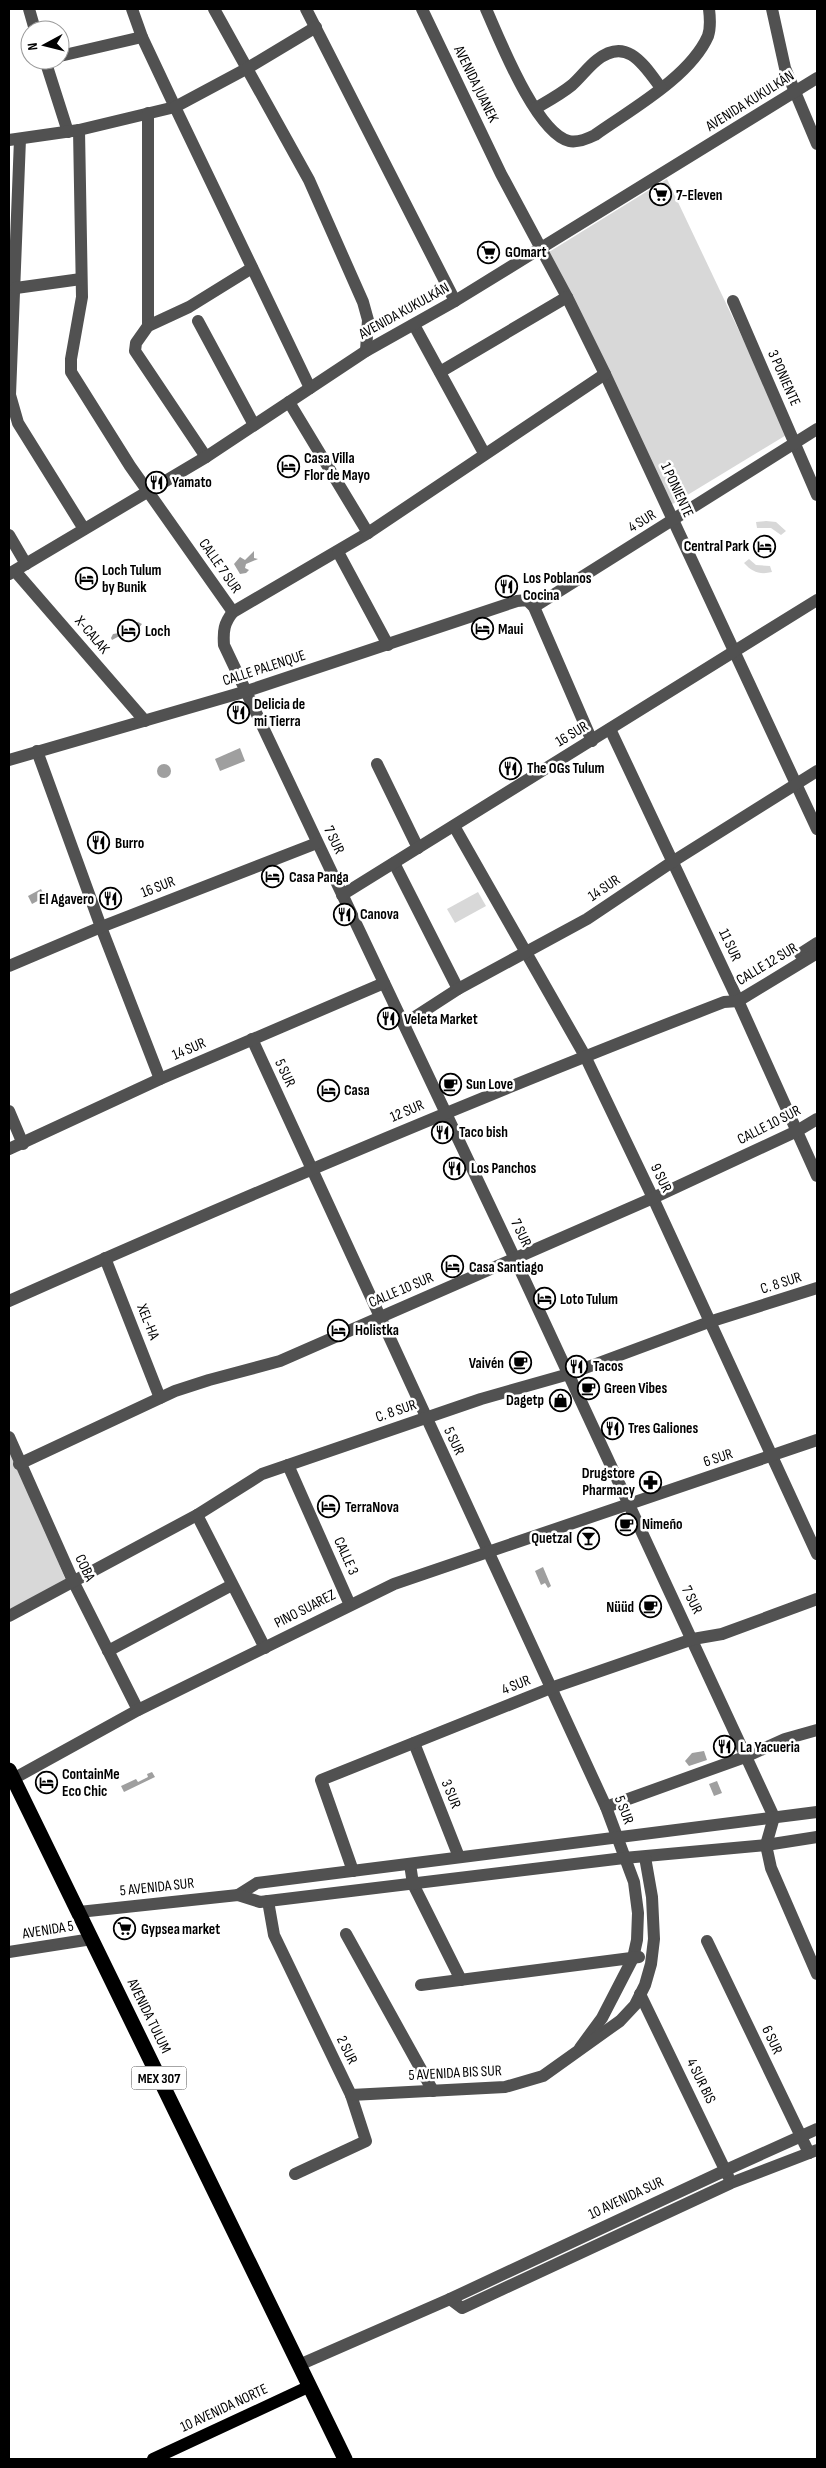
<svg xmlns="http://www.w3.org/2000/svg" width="826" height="2468" font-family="'Sofia Sans Condensed',sans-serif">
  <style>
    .green { fill: #d8d8d8 }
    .water { fill: #9f9f9f }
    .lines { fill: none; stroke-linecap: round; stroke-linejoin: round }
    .minor { stroke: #515151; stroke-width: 12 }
    .major { stroke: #000; stroke-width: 12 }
    .highway { stroke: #000; stroke-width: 15 }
    .labels { text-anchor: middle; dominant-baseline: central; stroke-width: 5; stroke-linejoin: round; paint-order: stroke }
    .shield { fill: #fff; stroke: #4c4c4c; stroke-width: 1 }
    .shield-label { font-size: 14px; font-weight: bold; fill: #000 }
    .street-label { font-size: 15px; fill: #000; stroke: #fff }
    .poi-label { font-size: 15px; font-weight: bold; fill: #000; stroke: #fff; text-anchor: start }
  </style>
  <rect width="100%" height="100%" fill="#fff"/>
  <g class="green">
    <path d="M667 179 788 434 671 505 549 252Z"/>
    <path d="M766 521 776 522 786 531 781 535 771 528H757L756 522Z"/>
    <path d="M749 559 756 565 770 566 772 572C760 575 752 572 744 563Z"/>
    <path d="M478 892 486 906 455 923 447 909Z"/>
    <path d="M9 1443 66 1581 9 1609Z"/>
  </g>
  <g class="water">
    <path d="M254 551V558L258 559 246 564 245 568 249 570 246 573 240 574 234 564 240 557 245 560Z"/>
    <path d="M138 622 142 624 136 631 127 632 112 640 111 638 113 634 119 633 125 626Z"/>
    <path d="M240 748 245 761 220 771 215 759Z"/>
    <circle cx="164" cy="771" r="7"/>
    <path d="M41 889 45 897 32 904 28 896Z"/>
    <path d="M543 1567 551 1586 548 1588 545 1583 541 1585 535 1571Z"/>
    <path d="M704 1751 707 1760 689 1766 685 1761 692 1753Z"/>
    <path d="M152 1772 155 1777 124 1792 121 1786 136 1779 138 1782 148 1777 147 1774Z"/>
    <path d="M717 1781 722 1793 714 1796 709 1784Z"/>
  </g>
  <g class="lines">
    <g class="minor">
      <path d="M29 9 35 30"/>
      <path d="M214 9 309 180 363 302 368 320 366 351"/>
      <path d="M306 9 455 301"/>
      <path d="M422 9 501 174 567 297 605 374 817 829"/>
      <path d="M486 9C499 38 536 133 569 141 578 143 587 139 595 135 630 110 690 77 708 36 711 27 710 17 709 9"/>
      <path d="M772 9 785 68 817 144"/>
      <path d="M60 56 142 37"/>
      <path d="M45 60 68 132"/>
      <path d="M536 108C548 101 561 94 572 85 581 77 588 67 597 60 627 36 644 65 661 88"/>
      <path d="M79 130 82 297 71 359V372L130 466 233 612"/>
      <path d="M20 139 10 395 18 423 84 529"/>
      <path d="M9 140 79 130 175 107 142 37 132 9"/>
      <path d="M16 288 81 279"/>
      <path d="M733 301 817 495"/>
      <path d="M198 321 254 425"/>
      <path d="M414 325 484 453"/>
      <path d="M148 326V113"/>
      <path d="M440 372 567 297"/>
      <path d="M605 374 368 533 233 612C224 623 223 631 224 645L515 1259 774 1817 766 1845 771 1868 817 1974"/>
      <path d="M310 388 175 107 246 69 316 27"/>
      <path d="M289 402 368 533"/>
      <path d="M206 457 135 351 136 343 148 326 189 307 252 268"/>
      <path d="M9 535 26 564"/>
      <path d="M338 552 388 645"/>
      <path d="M15 571 145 721"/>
      <path d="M9 574 206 457 366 351 455 301 817 78"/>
      <path d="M534 607 817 429"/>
      <path d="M610 729 735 994 817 1176"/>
      <path d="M37 751 101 927 160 1079"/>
      <path d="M9 760 247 691 517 601 527 600 534 607 592 741"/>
      <path d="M377 764 418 848"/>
      <path d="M454 826 585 1056 653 1198 817 1554"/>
      <path d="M394 863 458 989"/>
      <path d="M342 895 817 600"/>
      <path d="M800 954 817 943"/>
      <path d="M9 966 101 927 317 843"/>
      <path d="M404 1024 458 989 587 919 672 862 817 771"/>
      <path d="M252 1039 606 1807 634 1882 638 1913 637 1940 633 1958 602 2018 580 2048"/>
      <path d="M9 1111 23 1144"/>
      <path d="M9 1149 160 1079 384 983"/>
      <path d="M105 1258 160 1398"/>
      <path d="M9 1301C245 1196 483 1095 724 1002L738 1001 817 953"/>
      <path d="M9 1437 74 1583 138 1710"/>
      <path d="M19 1464 175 1391 209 1380 280 1361 653 1198 797 1131 817 1119"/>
      <path d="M288 1465 350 1605"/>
      <path d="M197 1515 265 1648"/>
      <path d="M9 1616 197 1515 262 1474 481 1399 569 1374 709 1322 817 1288"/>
      <path d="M108 1651 232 1585"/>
      <path d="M414 1743 459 1857"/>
      <path d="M13 1779 138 1710 394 1584 817 1440"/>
      <path d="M606 1807 745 1757 785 1739 817 1730"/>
      <path d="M410 1864 413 1884 461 1980"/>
      <path d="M353 1871 321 1780 551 1688 693 1639 722 1634 817 1599"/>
      <path d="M238 1895 257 1883 817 1812"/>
      <path d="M268 1901 274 1935 351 2095 366 2141 295 2174"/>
      <path d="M79 1912 238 1895 260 1902 624 1858 766 1845 817 1837"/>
      <path d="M346 1934 433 2091"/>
      <path d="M707 1941 809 2153"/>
      <path d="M9 1952 92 1939"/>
      <path d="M421 1985 639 1957"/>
      <path d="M640 1994 728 2176"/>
      <path d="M351 2095 505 2087 543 2076 620 2021 635 2005 645 1985 651 1964 654 1939 652 1897 645 1857"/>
      <path d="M450 2299 462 2308 731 2183 817 2150"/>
      <path d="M299 2365 450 2299 726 2170 817 2129"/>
    </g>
    <path class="major" d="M153 2459 310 2386"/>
    <path class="highway" d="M9 1770 345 2459"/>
  </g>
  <defs>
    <symbol id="supermarket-ring" viewBox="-11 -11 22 22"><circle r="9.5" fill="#fff" stroke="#000" stroke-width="1.5"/><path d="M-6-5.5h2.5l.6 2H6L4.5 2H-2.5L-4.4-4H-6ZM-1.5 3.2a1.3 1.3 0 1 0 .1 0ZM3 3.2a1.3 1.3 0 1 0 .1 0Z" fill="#000"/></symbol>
    <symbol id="hotel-ring" viewBox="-11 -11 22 22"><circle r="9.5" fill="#fff" stroke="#000" stroke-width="1.5"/><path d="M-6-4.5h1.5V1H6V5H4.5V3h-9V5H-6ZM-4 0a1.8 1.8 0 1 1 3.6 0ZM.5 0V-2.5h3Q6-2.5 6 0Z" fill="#000"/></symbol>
    <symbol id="restaurant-ring" viewBox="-11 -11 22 22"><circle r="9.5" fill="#fff" stroke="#000" stroke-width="1.5"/><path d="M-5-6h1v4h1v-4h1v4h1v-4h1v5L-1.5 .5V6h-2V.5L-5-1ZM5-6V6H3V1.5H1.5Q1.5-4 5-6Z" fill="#000"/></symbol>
    <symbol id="cafe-ring" viewBox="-11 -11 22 22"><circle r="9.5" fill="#fff" stroke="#000" stroke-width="1.5"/><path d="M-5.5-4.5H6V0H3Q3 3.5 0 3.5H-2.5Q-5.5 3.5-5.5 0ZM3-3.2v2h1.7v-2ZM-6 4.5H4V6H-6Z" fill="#000"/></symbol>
    <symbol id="shop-ring" viewBox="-11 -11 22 22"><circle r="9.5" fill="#fff" stroke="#000" stroke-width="1.5"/><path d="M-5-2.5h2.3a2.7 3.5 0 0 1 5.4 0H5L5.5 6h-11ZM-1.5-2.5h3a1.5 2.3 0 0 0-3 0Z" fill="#000"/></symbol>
    <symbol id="pharmacy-ring" viewBox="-11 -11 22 22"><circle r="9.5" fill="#fff" stroke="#000" stroke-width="1.5"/><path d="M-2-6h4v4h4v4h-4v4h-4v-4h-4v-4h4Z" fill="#000"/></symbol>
    <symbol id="bar-ring" viewBox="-11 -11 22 22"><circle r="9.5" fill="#fff" stroke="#000" stroke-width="1.5"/><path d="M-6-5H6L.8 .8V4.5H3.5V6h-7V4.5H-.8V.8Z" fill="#000"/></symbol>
  </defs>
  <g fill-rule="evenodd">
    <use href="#supermarket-ring" x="648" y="182" width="25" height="25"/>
    <use href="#supermarket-ring" x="476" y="240" width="25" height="25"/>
    <use href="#hotel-ring" x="276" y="454" width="25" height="25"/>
    <use href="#restaurant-ring" x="144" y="470" width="25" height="25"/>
    <use href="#hotel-ring" x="752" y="534" width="25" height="25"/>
    <use href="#hotel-ring" x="74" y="566" width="25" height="25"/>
    <use href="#restaurant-ring" x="494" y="574" width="25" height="25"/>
    <use href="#hotel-ring" x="470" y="616" width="25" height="25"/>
    <use href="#hotel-ring" x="116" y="618" width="25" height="25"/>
    <use href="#restaurant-ring" x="226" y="700" width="25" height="25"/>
    <use href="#restaurant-ring" x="498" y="756" width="25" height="25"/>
    <use href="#restaurant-ring" x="86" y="830" width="25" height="25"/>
    <use href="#hotel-ring" x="260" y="864" width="25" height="25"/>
    <use href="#restaurant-ring" x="98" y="886" width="25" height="25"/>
    <use href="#restaurant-ring" x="332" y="902" width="25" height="25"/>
    <use href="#restaurant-ring" x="376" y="1006" width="25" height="25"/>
    <use href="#cafe-ring" x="438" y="1072" width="25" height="25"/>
    <use href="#hotel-ring" x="316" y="1078" width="25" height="25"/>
    <use href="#restaurant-ring" x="430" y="1120" width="25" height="25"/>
    <use href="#restaurant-ring" x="442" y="1156" width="25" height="25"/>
    <use href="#hotel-ring" x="440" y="1254" width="25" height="25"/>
    <use href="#hotel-ring" x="532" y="1286" width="25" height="25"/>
    <use href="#hotel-ring" x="326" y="1318" width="25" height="25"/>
    <use href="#cafe-ring" x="508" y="1350" width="25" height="25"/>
    <use href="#restaurant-ring" x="564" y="1354" width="25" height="25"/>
    <use href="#cafe-ring" x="576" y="1376" width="25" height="25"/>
    <use href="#shop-ring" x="548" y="1388" width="25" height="25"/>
    <use href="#restaurant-ring" x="600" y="1416" width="25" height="25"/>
    <use href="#pharmacy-ring" x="638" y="1470" width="25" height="25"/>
    <use href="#hotel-ring" x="316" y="1494" width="25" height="25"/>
    <use href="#cafe-ring" x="614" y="1512" width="25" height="25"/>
    <use href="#bar-ring" x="576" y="1526" width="25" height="25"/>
    <use href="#cafe-ring" x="638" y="1594" width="25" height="25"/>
    <use href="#restaurant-ring" x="712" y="1734" width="25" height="25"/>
    <use href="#hotel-ring" x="34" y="1770" width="25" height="25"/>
    <use href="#supermarket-ring" x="112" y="1916" width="25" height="25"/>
  </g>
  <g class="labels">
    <rect class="shield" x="131.5" y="2066.5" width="55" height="23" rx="4"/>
    <g class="shield-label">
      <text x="159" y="2078">MEX 307</text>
    </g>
    <g class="street-label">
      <text transform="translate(476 84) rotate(64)">AVENIDA JUANEK</text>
      <text transform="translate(750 101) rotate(-32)">AVENIDA KUKULKÁN</text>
      <text transform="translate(404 311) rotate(-29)">AVENIDA KUKULKÁN</text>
      <text transform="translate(784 378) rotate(66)">3 PONIENTE</text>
      <text transform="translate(677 490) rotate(65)">1 PONIENTE</text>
      <text transform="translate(642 521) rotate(-32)">4 SUR</text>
      <text transform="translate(220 566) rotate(55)">CALLE 7 SUR</text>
      <text transform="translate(92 635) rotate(49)">X-CALAK</text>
      <text transform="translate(264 668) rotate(-18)">CALLE PALENQUE</text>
      <text transform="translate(572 734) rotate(-31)">16 SUR</text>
      <text transform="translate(334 840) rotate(65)">7 SUR</text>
      <text transform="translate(158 887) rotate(-21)">16 SUR</text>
      <text transform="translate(604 888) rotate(-34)">14 SUR</text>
      <text transform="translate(730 945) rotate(65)">11 SUR</text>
      <text transform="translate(767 964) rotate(-31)">CALLE 12 SUR</text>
      <text transform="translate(189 1049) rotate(-23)">14 SUR</text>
      <text transform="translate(285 1073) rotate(65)">5 SUR</text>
      <text transform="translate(407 1111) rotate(-23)">12 SUR</text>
      <text transform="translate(769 1125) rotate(-27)">CALLE 10 SUR</text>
      <text transform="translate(661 1178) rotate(64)">9 SUR</text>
      <text transform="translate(521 1233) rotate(65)">7 SUR</text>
      <text transform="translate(781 1283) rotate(-18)">C. 8 SUR</text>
      <text transform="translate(401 1290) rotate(-23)">CALLE 10 SUR</text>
      <text transform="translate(148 1322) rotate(68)">XEL-HA</text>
      <text transform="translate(396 1411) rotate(-19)">C. 8 SUR</text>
      <text transform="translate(454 1441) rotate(65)">5 SUR</text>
      <text transform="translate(718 1458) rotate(-18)">6 SUR</text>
      <text transform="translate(346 1556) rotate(66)">CALLE 3</text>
      <text transform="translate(85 1568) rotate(65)">COBA</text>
      <text transform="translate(692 1600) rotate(64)">7 SUR</text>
      <text transform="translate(305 1609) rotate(-27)">PINO SUAREZ</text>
      <text transform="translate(516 1685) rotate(-22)">4 SUR</text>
      <text transform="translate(451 1794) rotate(68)">3 SUR</text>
      <text transform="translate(624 1810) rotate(69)">5 SUR</text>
      <text transform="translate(157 1887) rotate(-6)">5 AVENIDA SUR</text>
      <text transform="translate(48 1930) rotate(-9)">AVENIDA 5</text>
      <text transform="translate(149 2016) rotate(64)">AVENIDA TULUM</text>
      <text transform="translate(772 2040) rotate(65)">6 SUR</text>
      <text transform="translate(347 2050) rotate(64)">2 SUR</text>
      <text transform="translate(455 2073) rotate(-3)">5 AVENIDA BIS SUR</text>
      <text transform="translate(701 2081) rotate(64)">4 SUR BIS</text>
      <text transform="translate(626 2198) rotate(-25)">10 AVENIDA SUR</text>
      <text transform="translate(224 2408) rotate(-25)">10 AVENIDA NORTE</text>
    </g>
    <g class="poi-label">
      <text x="676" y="195">7-Eleven</text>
      <text x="505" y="252">GOmart</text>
      <text x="304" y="458">Casa Villa<tspan x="304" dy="17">Flor de Mayo</tspan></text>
      <text x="172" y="482">Yamato</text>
      <text x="749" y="546" text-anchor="end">Central Park</text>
      <text x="102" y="570">Loch Tulum<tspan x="102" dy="17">by Bunik</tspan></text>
      <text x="523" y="578">Los Poblanos<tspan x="523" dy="17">Cocina</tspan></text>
      <text x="498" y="629">Maui</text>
      <text x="145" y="631">Loch</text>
      <text x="254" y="704">Delicia de<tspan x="254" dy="17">mi Tierra</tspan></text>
      <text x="527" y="768">The OGs Tulum</text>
      <text x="115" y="843">Burro</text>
      <text x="289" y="877">Casa Panga</text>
      <text x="94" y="899" text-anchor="end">El Agavero</text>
      <text x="360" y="914">Canova</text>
      <text x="404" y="1019">Veleta Market</text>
      <text x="466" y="1084">Sun Love</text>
      <text x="344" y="1090">Casa</text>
      <text x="459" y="1132">Taco bish</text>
      <text x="471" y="1168">Los Panchos</text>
      <text x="469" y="1267">Casa Santiago</text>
      <text x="560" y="1299">Loto Tulum</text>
      <text x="355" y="1330">Holistka</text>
      <text x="504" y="1363" text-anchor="end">Vaivén</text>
      <text x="593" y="1366">Tacos</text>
      <text x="604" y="1388">Green Vibes</text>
      <text x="544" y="1400" text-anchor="end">Dagetp</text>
      <text x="628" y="1428">Tres Galiones</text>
      <text x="635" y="1473" text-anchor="end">Drugstore<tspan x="635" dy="17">Pharmacy</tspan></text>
      <text x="345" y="1507">TerraNova</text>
      <text x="642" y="1524">Nimeño</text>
      <text x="572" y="1538" text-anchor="end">Quetzal</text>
      <text x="634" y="1607" text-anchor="end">Nüüd</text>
      <text x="740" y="1747">La Yacueria</text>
      <text x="62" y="1774">ContainMe<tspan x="62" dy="17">Eco Chic</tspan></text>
      <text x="141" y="1929">Gypsea market</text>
    </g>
  </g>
  <rect width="826" height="2468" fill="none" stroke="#000000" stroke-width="20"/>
  <g transform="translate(45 45) rotate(263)"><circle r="24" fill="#ffffff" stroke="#999999"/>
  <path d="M0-4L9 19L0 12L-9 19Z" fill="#000000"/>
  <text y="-8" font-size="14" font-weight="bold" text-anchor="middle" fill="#000000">N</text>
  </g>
</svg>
